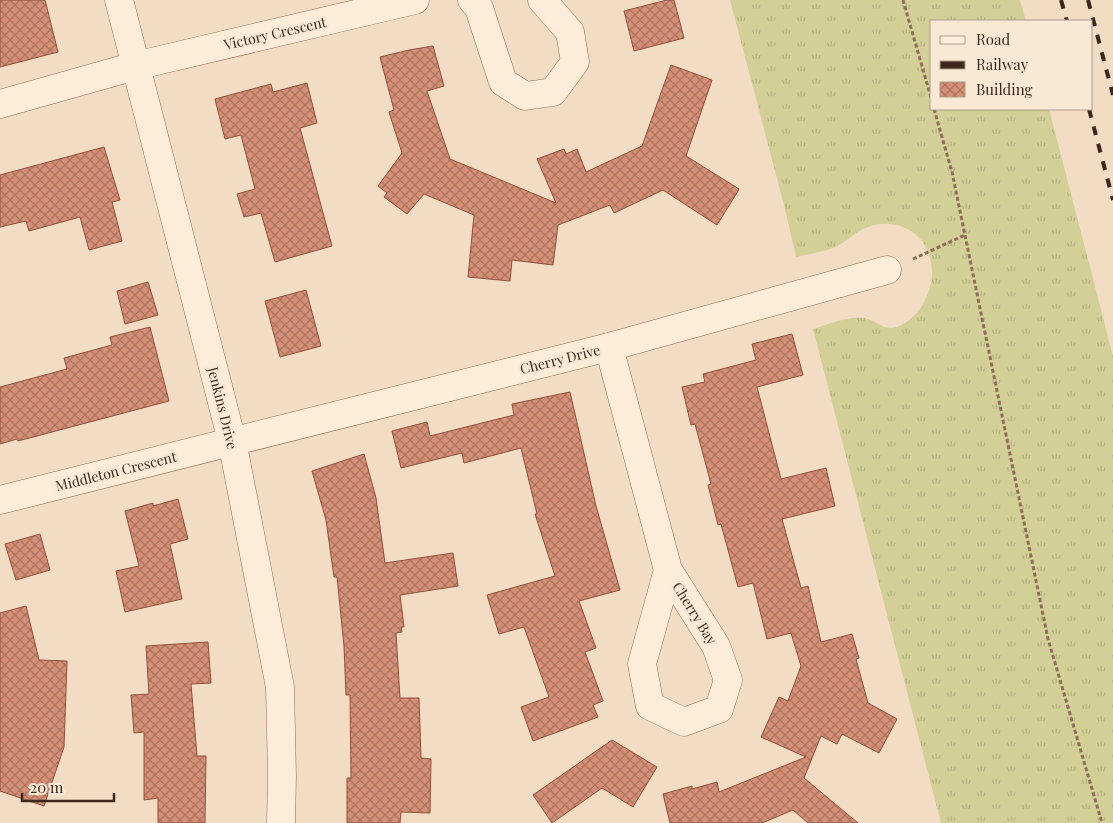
<svg xmlns="http://www.w3.org/2000/svg" width="1113" height="823" font-family="'Playfair Display',serif">
  <style>
    .grass { fill: url(#grass-tufts) }
    .building { fill: url(#building-cross-hatch); stroke: #90503b }
    .lines { fill: none; stroke-linecap: round; stroke-linejoin: round }
    .minor-casing { stroke: #8f6d58; stroke-width: 29 }
    .path { stroke: #8f6d58; stroke-width: 3; stroke-dasharray: 4 2.5; stroke-linecap: butt }
    .minor { stroke: #fcecd8; stroke-width: 28 }
    .rail { stroke: #3d281d; stroke-width: 4; stroke-dasharray: 9 9; stroke-linecap: butt }
    .labels { text-anchor: middle; dominant-baseline: central; stroke-width: 4.5; stroke-linejoin: round; paint-order: stroke }
    .street-label { font-size: 14px; fill: #3d281d; stroke: #f9e9d4 }
  </style>
  <defs>
    <pattern id="grass-tufts" width="24" height="20" patternUnits="userSpaceOnUse" patternTransform="scale(1.25)"><rect width="24" height="20" fill="#d2d096"/><path d="M3 7l-1-3M5 7V3M7 7l1-3M15 17l-1-3M17 17v-4M19 17l1-3" fill="none" stroke="#b5b381"/></pattern>
    <pattern id="building-cross-hatch" width="8" height="8" patternUnits="userSpaceOnUse" patternTransform="scale(1.25)"><rect width="8" height="8" fill="#d48f76"/><path d="M0 0l8 8M0 8l8-8" fill="none" stroke="#ad7560"/></pattern>
  </defs>
  <rect width="100%" height="100%" fill="#f2ddc4"/>
  <path class="grass" d="M730 0H1020L1026 21H932V109H1049L1113 356V823H941L813 329C829 324 846 316 864 318 878 320 885 335 903 324 921 314 929 296 932 277 933 266 929 250 922 241 907 222 879 218 858 232 851 236 844 243 836 247 823 252 809 254 796 257L785 209Z"/>
  <g class="building">
    <path d="M0 0H45L58 52 0 67Z"/>
    <path d="M667 0H674L684 38 634 51 624 11Z"/>
    <path d="M433 46 444 86 427 91 450 159 556 203 537 159 564 149 566 154 577 149 586 172 642 146 671 65 712 80 686 156 739 189 738 191 717 225 663 190 614 213 610 205 558 225 553 265 512 260 510 281 468 277 474 215 424 194 407 214 384 197 387 193 378 186 402 153 389 112 394 110 380 57 409 50Z"/>
    <path d="M307 83 317 123 300 128 332 246 275 262 261 213 244 217 237 194 255 189 241 135 225 139 215 99 271 84 273 92Z"/>
    <path d="M104 147 120 200 112 202 122 241 89 250 80 217 29 231 26 221 0 227V175Z"/>
    <path d="M148 282 158 315 125 324 117 291Z"/>
    <path d="M306 290 321 346 280 357 265 301Z"/>
    <path d="M150 327 169 401 18 441 17 439 0 444V387L67 369 64 358 112 345 110 337Z"/>
    <path d="M792 334 803 375 757 387 781 479 826 468 835 506 782 519 801 588 808 586 821 642 852 634 859 658 856 659 868 703 897 719 879 753 842 734 837 744 821 736 804 778 858 823H808L793 810 762 823H670L663 794 692 786V789L717 782 719 792 806 757 761 737 779 697 788 701 801 666 791 633 767 639 753 583 738 587 721 524 718 525 708 485 711 484 695 424 691 425 682 387 705 382 703 374 756 360 752 344Z"/>
    <path d="M570 392 596 506 620 590 579 601 596 648 585 652 603 701 593 705 598 717 533 741 521 707 549 697 524 627 499 634 487 595 555 576 535 514H537L521 448 464 463 462 453 401 468 392 431 427 422 430 436 514 415 512 404Z"/>
    <path d="M364 454 376 498 385 563 453 553 458 586 400 595 404 627H401L402 632 396 633 400 698H419L421 758 431 759 430 813 401 812 400 823H347V778H351L350 695H346L344 646 337 577H334L326 520 312 471Z"/>
    <path d="M178 499 188 539 170 544 182 599 125 612 116 571 139 566 125 511 153 503V506Z"/>
    <path d="M40 534 50 570 16 580 5 544Z"/>
    <path d="M26 606 39 660 67 661 64 747 44 806 0 791V613Z"/>
    <path d="M208 642 211 683 191 684 197 756H206L205 823H158V798L144 800V732L134 733 131 695 149 694 146 646Z"/>
    <path d="M612 740 657 767 633 807 602 788 552 823 533 795Z"/>
  </g>
  <g class="lines">
    <defs>
      <g id="minor">
        <path d="M119 0 232 441 280 687 282 776 281 823"/>
        <path d="M472 0 479 8 503 82 525 96 553 92 575 62 570 32 542 0"/>
        <path d="M0 104 135 66 415 0"/>
        <path d="M609 347 668 570 716 646 728 680 719 709 684 722 650 706 642 664 668 570"/>
        <path d="M0 500 609 347 887 270"/>
      </g>
    </defs>
    <use href="#minor" class="minor-casing"/>
    <g class="path">
      <path d="M903 0 932 101"/>
      <path d="M934 109 952 172 1048 639 1102 823"/>
      <path d="M913 259 965 235"/>
    </g>
    <use href="#minor" class="minor"/>
    <g class="rail">
      <path d="M1061 0 1067 21"/>
      <path d="M1088 0 1113 95"/>
      <path d="M1089 109 1113 200"/>
    </g>
  </g>
  <g class="labels">
    <g class="street-label">
      <text transform="translate(275 33) rotate(-13)">Victory Crescent</text>
      <text transform="translate(560 359) rotate(-14)">Cherry Drive</text>
      <text transform="translate(223 408) rotate(76)">Jenkins Drive</text>
      <text transform="translate(116 471) rotate(-14)">Middleton Crescent</text>
      <text transform="translate(695 613) rotate(58)">Cherry Bay</text>
    </g>
  </g>
  <rect x="930" y="20" width="162" height="90" fill="#f9e9d4" stroke="#ae9c8b"/>
  <rect x="940" y="36" width="25" height="8" fill="#fcecd8" stroke="#ae9c8b"/>
  <text x="976" y="45" font-size="15" fill="#3d281d">Road</text>
  <rect x="940" y="61" width="25" height="8" fill="#3d281d" stroke="#ae9c8b"/>
  <text x="976" y="70" font-size="15" fill="#3d281d">Railway</text>
  <rect x="940" y="82" width="25" height="15" fill="url(#building-cross-hatch)" stroke="#ae9c8b"/>
  <text x="976" y="95" font-size="15" fill="#3d281d">Building</text>
  <path d="M22 793v8h92v-8" fill="none" stroke="#3d281d" stroke-width="2.5"/>
  <text x="30" y="793" font-size="15" fill="#3d281d" stroke="#f9e9d4" stroke-width="4" paint-order="stroke">20 m</text>
</svg>
